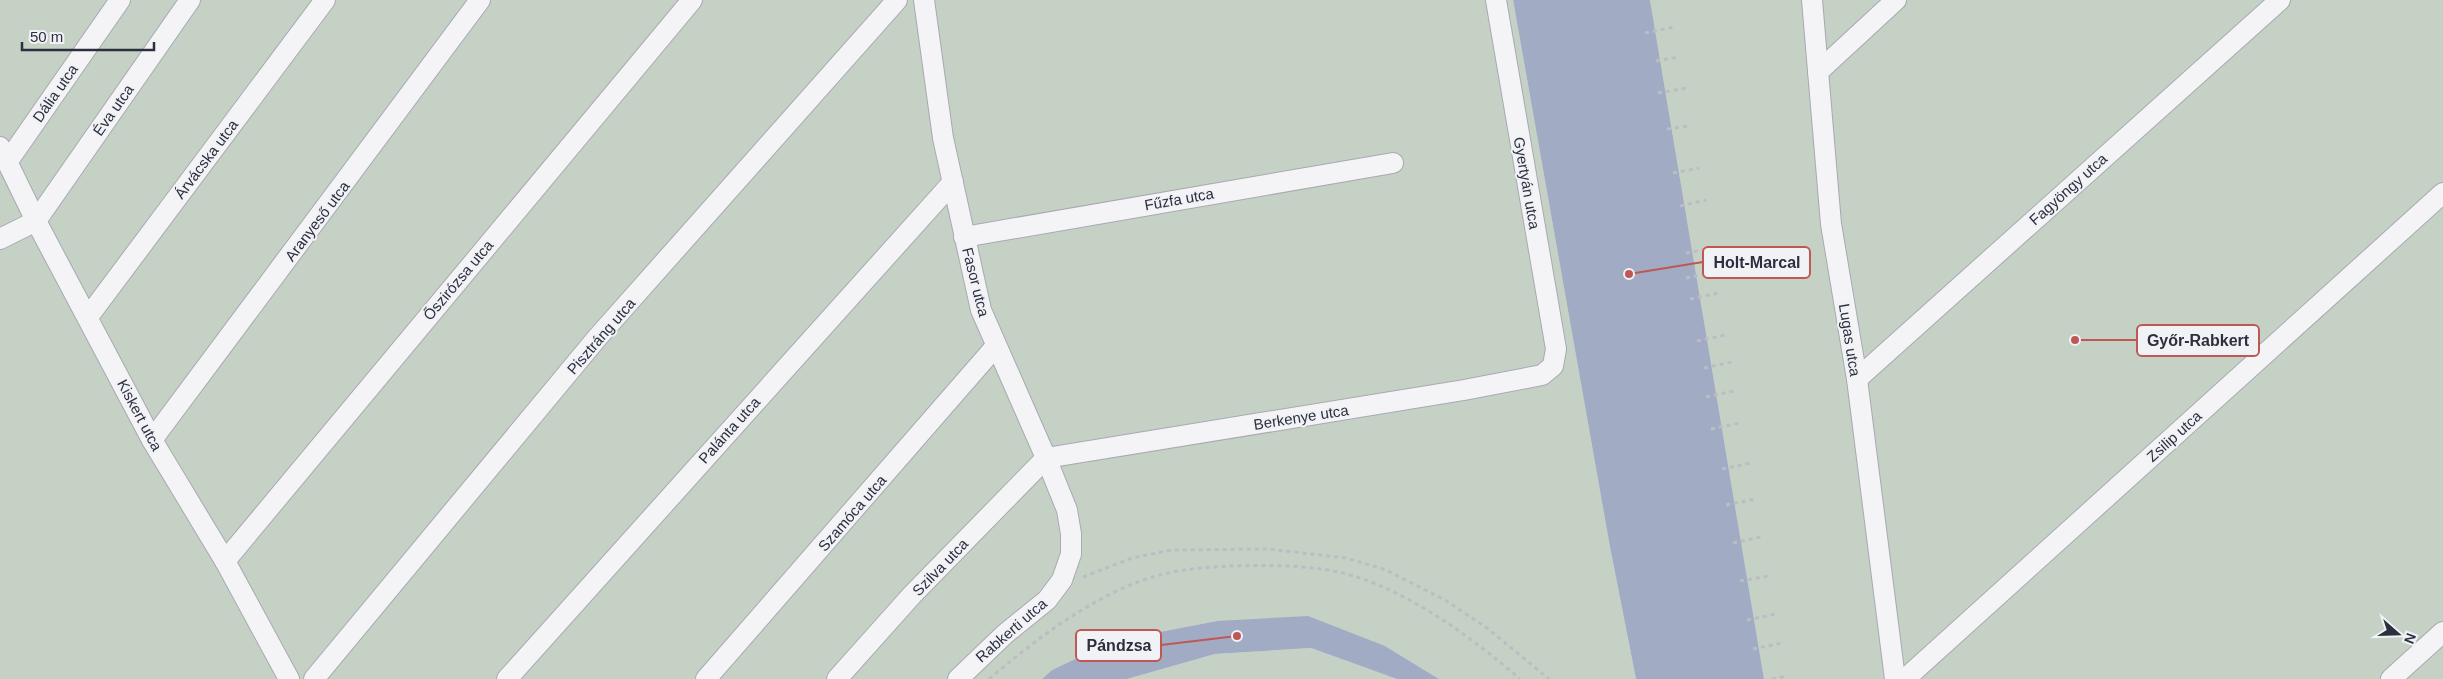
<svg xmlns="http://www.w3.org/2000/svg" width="2443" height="679" font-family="Helvetica,sans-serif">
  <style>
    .green { fill: #c5d1c4 }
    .water { fill: #a1acc4 }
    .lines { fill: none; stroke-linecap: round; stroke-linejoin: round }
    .street-casing { stroke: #a8a9b2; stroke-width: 22 }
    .path { stroke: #bcbdc3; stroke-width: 3; stroke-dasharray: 4 4; stroke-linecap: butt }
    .street { stroke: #f4f4f7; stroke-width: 20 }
    .labels { text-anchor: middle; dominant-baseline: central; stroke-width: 4; stroke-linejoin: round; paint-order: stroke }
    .street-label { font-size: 15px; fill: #2c2f3e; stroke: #f1f2f6 }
    .leader { fill: none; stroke: #bf5855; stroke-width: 2 }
    .callout-dot { fill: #bf5855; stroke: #f1f2f6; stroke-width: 2 }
    .callout { fill: #f1f2f6; stroke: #bf5855; stroke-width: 2 }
    .callout-label { font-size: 16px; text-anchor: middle; font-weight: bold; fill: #2c2f3e }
  </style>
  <rect width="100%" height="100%" fill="#e2e3e8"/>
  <g class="green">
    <path d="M0 0H1513L1610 547 1636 679H1439L1385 646 1217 621 1113 641 1052 670 1042 679H0Z"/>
    <path d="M1650 0H2443V679H1764Z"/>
    <path d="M1311 648 1397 679H1127L1215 654Z"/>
  </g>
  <g class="water">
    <path d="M1513 0H1650L1764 679H1636L1610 547Z"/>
    <path d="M1308 616 1385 646 1439 679H1397L1311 648 1215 654 1127 679H1042L1052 670 1113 641 1217 621Z"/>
  </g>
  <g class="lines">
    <defs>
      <g id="street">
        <path d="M924 0 943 138 981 310 1046 458 1067 510 1071 534V554L1062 580 1047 600 1005 634 958 679"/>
        <path d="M1812 0 1831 224 1857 379 1895 679"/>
        <path d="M1818 72 1896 0"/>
        <path d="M0 147 36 221 152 440 225 561 289 679"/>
        <path d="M8 161 120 0"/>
        <path d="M964 237 1393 163"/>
        <path d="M0 239 36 221 190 0"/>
        <path d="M88 317 325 0"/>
        <path d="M1857 379 2280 0"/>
        <path d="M152 440 480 0"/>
        <path d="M225 561 692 0"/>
        <path d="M314 679 597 338 897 0"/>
        <path d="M507 679 953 182"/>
        <path d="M706 679 996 346"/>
        <path d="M837 679 912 595 1046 458 1464 390 1542 375 1553 366 1556 349 1496 0"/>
        <path d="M1905 679 2443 193"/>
        <path d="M2391 679 2443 632"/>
      </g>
    </defs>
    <use href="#street" class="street-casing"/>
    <g class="path">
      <path d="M1645 33 1674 27"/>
      <path d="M1656 61 1678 57"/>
      <path d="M1658 93 1687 88"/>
      <path d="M1667 129 1689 126"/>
      <path d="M1673 173 1699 168"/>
      <path d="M1680 206 1706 200"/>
      <path d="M1686 253 1711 248"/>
      <path d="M1686 278 1715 272"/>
      <path d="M1690 299 1718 293"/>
      <path d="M1697 341 1726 335"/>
      <path d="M1704 368 1732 362"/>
      <path d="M1706 397 1734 391"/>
      <path d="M1711 429 1740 423"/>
      <path d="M1722 469 1751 463"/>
      <path d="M1726 505 1755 499"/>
      <path d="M1733 543 1761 537"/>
      <path d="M1083 577 1132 558 1172 550 1268 549 1346 558 1386 570 1445 600 1487 628 1549 679"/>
      <path d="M1740 581 1769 576"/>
      <path d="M1747 620 1776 614"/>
      <path d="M1753 649 1782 643"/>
      <path d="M989 679C1033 642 1077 608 1130 585 1163 571 1198 567 1233 566 1264 565 1297 565 1328 570 1396 581 1469 635 1520 679"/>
      <path d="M1772 679 1788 676"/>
    </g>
    <use href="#street" class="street"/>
  </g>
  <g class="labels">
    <g class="street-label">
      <text transform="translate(55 93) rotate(-55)">Dália utca</text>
      <text transform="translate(113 110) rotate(-55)">Éva utca</text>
      <text transform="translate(206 159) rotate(-53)">Árvácska utca</text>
      <text transform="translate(1527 183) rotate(80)">Gyertyán utca</text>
      <text transform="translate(2068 189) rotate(-42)">Fagyöngy utca</text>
      <text transform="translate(1179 199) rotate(-10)">Fűzfa utca</text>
      <text transform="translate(317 221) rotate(-53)">Aranyeső utca</text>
      <text transform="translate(458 280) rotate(-50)">Őszirózsa utca</text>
      <text transform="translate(976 282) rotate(76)">Fasor utca</text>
      <text transform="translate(601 336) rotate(-49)">Pisztráng utca</text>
      <text transform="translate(1850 340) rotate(81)">Lugas utca</text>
      <text transform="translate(140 415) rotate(62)">Kiskert utca</text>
      <text transform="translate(1301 417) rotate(-9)">Berkenye utca</text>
      <text transform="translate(729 430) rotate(-48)">Palánta utca</text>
      <text transform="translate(2174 436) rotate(-42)">Zsilip utca</text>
      <text transform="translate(852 513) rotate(-49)">Szamóca utca</text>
      <text transform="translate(940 567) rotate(-46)">Szilva utca</text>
      <text transform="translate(1011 630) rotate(-41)">Rabkerti utca</text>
    </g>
  </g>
  <path class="leader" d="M1629 274L1703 262M2075 340L2137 340M1237 636L1161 645"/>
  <g class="callout-dot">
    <circle cx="1629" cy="274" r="5"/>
    <circle cx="2075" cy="340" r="5"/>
    <circle cx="1237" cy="636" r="5"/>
  </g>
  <g class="callout">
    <rect x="1703" y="247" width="107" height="31" rx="5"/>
    <rect x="2137" y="325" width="122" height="31" rx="5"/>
    <rect x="1076" y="630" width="85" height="31" rx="5"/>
  </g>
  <g class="callout-label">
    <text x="1757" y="268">Holt-Marcal</text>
    <text x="2198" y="346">Győr-Rabkert</text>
    <text x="1119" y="651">Pándzsa</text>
  </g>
  <g transform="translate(2398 634) rotate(110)" stroke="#f1f2f6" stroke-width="4" paint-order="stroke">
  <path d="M0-4L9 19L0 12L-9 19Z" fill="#2c2f3e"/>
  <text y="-8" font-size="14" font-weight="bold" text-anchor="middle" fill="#2c2f3e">N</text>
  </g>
  <path d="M22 42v8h132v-8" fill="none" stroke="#2c2f3e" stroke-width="2.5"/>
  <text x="30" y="42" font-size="15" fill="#2c2f3e" stroke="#f1f2f6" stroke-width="4" paint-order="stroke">50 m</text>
</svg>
